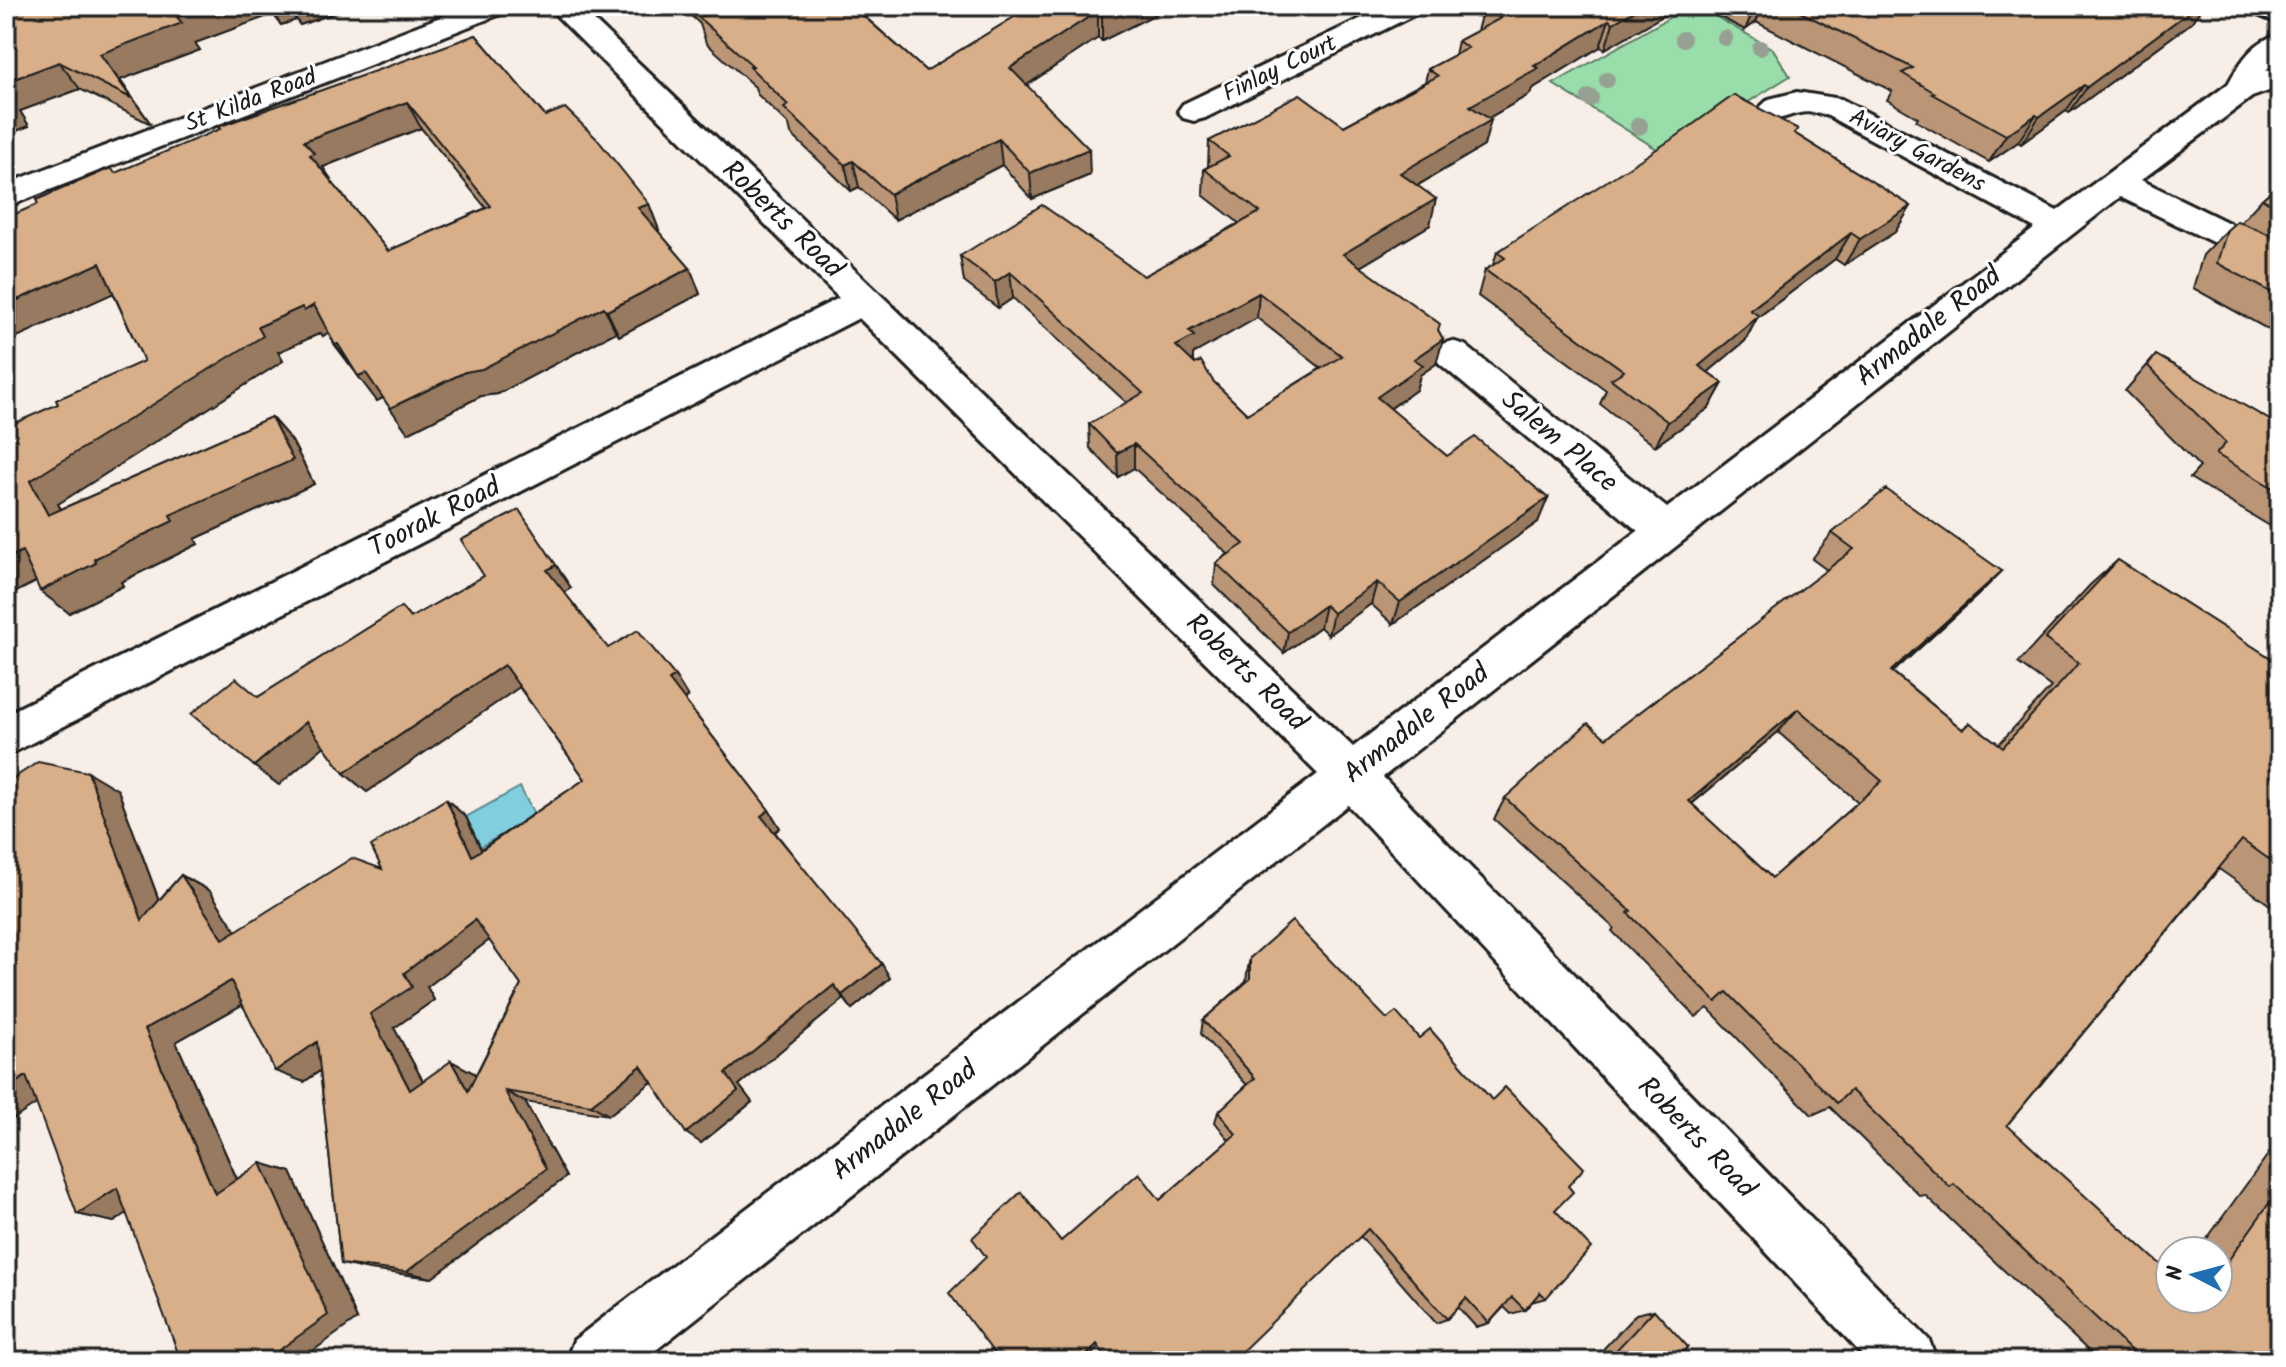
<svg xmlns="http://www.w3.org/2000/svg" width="2286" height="1367" font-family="Kalam,sans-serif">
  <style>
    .green { fill: #98ddaa; stroke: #5a7c63; stroke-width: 2 }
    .water { fill: #81cfde; stroke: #598790; stroke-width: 2 }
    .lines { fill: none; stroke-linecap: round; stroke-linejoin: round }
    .minor-casing { stroke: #1c1c1c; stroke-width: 6 }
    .major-casing { stroke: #1c1c1c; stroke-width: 6 }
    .minor { fill: #fff; fill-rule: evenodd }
    .major { fill: #fff; fill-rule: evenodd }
    .tree { fill: #96a093 }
    .wall { fill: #ba9676; stroke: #1c1c1c; stroke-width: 2; fill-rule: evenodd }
    .shaded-wall { fill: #977a60; stroke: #1c1c1c; stroke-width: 2 }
    .building { fill: #d8af89; stroke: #1c1c1c; stroke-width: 2; fill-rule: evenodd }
    .labels { text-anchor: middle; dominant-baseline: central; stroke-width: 6; stroke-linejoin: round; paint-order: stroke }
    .far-street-label { font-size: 24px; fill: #1c1c1c; stroke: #fff }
    .street-label { font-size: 28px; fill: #1c1c1c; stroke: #fff }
  </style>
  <rect width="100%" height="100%" fill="#f7efe7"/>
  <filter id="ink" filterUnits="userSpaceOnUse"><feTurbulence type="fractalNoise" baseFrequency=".0125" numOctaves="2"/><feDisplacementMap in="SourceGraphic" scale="16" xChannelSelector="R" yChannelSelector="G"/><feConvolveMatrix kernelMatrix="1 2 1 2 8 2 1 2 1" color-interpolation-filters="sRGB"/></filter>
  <g filter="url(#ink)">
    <path class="green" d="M1690 6H1697L1773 49 1790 76 1665 154 1553 84Z"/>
    <path class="water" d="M520 787 535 816 480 847 466 817Z"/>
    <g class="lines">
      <defs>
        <g id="minor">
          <path d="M469 6H511L506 12 6 207V184Z"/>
          <path d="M547 6H579L1353 747 1638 531 1439 363 1434 354 1439 345 1452 341 1465 345 1667 508 2035 228 1828 116C1793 104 1787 125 1761 118L1756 111 1769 99 1797 92 1841 99 2057 211 2228 84C2240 62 2254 40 2280 34V58L2266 71 2280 68V87L2252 97 2141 180 2280 248V275L2120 197 1383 777 1929 1340 1937 1361H1868L1348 805 642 1361H566L574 1340 1318 774 859 318 6 756V714L839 298Z"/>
          <path d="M1387 6H1425L1420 12 1205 118 1194 121 1183 118 1178 111 1183 104Z"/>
        </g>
        <path id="major" d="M2245 6H2280V24L2250 12Z"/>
      </defs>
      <use href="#minor" class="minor-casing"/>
      <use href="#major" class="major-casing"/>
      <use href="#minor" class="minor"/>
      <use href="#major" class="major"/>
    </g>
    <g class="tree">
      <circle cx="1725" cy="38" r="8"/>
      <circle cx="1683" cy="39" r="8"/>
      <circle cx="1760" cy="48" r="8"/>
      <circle cx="1607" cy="80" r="8"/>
      <circle cx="1590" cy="98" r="9"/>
      <circle cx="1639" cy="126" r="9"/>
    </g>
    <g class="wall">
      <path d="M6 6H355L300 25 296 20 281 25 273 14 195 43 200 50 120 80 151 124 80 89 20 111 29 126 6 135Z"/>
      <path d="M681 6H857L854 7 926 71 1032 6H1166V9L1102 41 1098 38 1027 85 1090 175 1032 199 1002 165 895 220 859 187 851 191 791 134 789 125 757 94 755 87 706 43 700 24Z"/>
      <path d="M1242 6H1264L1251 13Z"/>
      <path d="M1680 6 1605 49 1600 47 1532 89 1530 94 1489 118 1484 146 1417 186 1430 225 1360 267 1438 330 1443 339 1436 364 1420 375 1416 390 1390 409 1447 456 1538 522 1393 624 1371 604 1328 635 1320 627 1284 653 1214 585 1216 563 1228 554 1134 468 1118 477 1090 448 1089 424 1127 403 1013 298 998 308 964 282 960 256 1144 276 1239 223 1203 195 1204 169 1208 167 1209 141 1344 126 1425 82 1428 69 1455 55 1458 41 1477 31 1483 8ZM1257 318 1321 368 1247 414 1192 361 1193 354Z"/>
      <path d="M1699 6H2203L2191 23 2069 113 2066 111 2021 144 2018 142 1989 162 1916 121 1918 118 1887 100 1892 91 1756 22 1745 30Z"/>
      <path d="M476 35 545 116 649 204 659 230H657L690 268 700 294 619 336 616 332 498 394 481 396 408 433 383 398 377 401 335 345 328 332 323 336 321 333 278 352 283 361 58 504 61 509 271 417 292 441 314 484 195 539 198 544 121 582 123 586 69 613 36 582 6 597 58 404 144 361 113 293 6 342V218L116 173ZM421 128 486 208 388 251 330 180 323 167Z"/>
      <path d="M1796 134 1911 206 1895 232 1844 265 1835 259 1757 318 1745 341 1708 372 1723 383 1709 408 1655 446 1600 404 1606 390 1478 296 1485 270 1493 265 1497 252Z"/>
      <path d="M2280 183V336L2193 288 2203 255 2227 230 2241 222 2262 199Z"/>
      <path d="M2156 355 2280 426V532L2190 478 2200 467 2125 391Z"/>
      <path d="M519 510 571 588 564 592 608 648 675 676 688 697 684 699 769 810 780 828 775 832 890 978 852 1009 844 999 739 1085 752 1102 701 1143 652 1082 609 1115 525 1102 566 1177 432 1278 369 1270 341 1264 320 1071 304 1082 242 1005 176 1042 237 1179 261 1163 291 1172 357 1319 126 1213 114 1222 77 1214 118 790 159 900 181 875 210 891 236 931 382 869 446 799 466 817 481 849 585 779 519 687 367 792 344 773 324 746 279 785 254 766 258 697 401 607 410 618 484 576ZM489 940 521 985 475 1076 474 1073 423 1081 394 1028 434 1000 427 987Z"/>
      <path d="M1832 533 2002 571 1977 596 1893 672 1962 729 1970 723 1999 744 2051 687 2018 663 2090 585 2118 560 2280 664V912L2219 869 2007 1125 2170 1299H2218V1251H2198L2280 1138V1361H2099L1925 1195 1920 1196 1830 1107 1812 1115 1708 1008 1696 1017 1612 931 1614 928 1494 819 1505 798 1606 738 1827 570 1812 559ZM1778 732 1858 802 1772 878 1692 804Z"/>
      <path d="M1250 958 1387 1019 1419 1038 1568 1186 1555 1210 1546 1298 1531 1302 1525 1310 1511 1314 1504 1307 1489 1323 1476 1327 1458 1307 1447 1319 1436 1323 1361 1237 1061 1241 1160 1200 1229 1140 1215 1122 1218 1112 1247 1085 1201 1034 1203 1020 1246 982 1247 973Z"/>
      <path d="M1654 1310 1675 1361H1592L1636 1314Z"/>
    </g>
    <g class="shaded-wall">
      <path d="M206 6H268L273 14 195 43 200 50 120 80 151 124 100 54 177 17Z"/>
      <path d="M269 6H287L296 20 281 25Z"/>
      <path d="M288 6H355L300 25Z"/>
      <path d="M1119 6H1166V9L1102 41V15Z"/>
      <path d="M1251 6H1264L1251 13Z"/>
      <path d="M1643 6H1680L1605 49 1613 23Z"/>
      <path d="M1755 6H1763L1756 22 1745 30Z"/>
      <path d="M2197 6H2203L2191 23 2069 113 2087 87Z"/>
      <path d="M1098 11V38L1013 94 1010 68Z"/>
      <path d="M1609 20 1600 47 1532 89 1530 94 1464 132 1470 106Z"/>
      <path d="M59 62 80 89 20 111 29 126 6 135V82Z"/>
      <path d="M2084 85 2066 111 2021 144 2039 117Z"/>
      <path d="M407 102 421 128 323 167 331 179 327 181 310 155 304 141Z"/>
      <path d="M2036 115 2018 142 1989 162 2006 135Z"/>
      <path d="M1491 120 1484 146 1394 199 1400 173Z"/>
      <path d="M999 139 1002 165 895 220 890 194Z"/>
      <path d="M1089 149 1090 175 1032 199 1030 173Z"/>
      <path d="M853 161 859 187 851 191 845 165Z"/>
      <path d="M1436 199 1430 225 1338 280 1343 254Z"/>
      <path d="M649 204 659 230 649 234 638 208Z"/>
      <path d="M1911 206 1895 232 1844 265 1860 239Z"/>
      <path d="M1851 233 1835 259 1757 318 1745 341 1686 391 1699 366 1750 310Z"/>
      <path d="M100 263 123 289 6 342V305Z"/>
      <path d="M690 268 700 294 619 336 607 311Z"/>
      <path d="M1010 272 1013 298 998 308 995 282Z"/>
      <path d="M1259 293 1257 318 1193 354V361L1175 371 1176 346 1189 331Z"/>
      <path d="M314 305 332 330 323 336 321 333 278 352 283 361 58 504 76 538 48 515 30 481 258 327 302 307Z"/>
      <path d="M604 307 616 332 498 394 481 396 408 433 390 408 465 372Z"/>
      <path d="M1443 339 1436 364 1420 375 1416 390 1371 422 1377 397 1414 359Z"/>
      <path d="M338 344 354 370 335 345Z"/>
      <path d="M366 373 384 397 377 401 358 376Z"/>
      <path d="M1723 383 1709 408 1655 446 1668 422Z"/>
      <path d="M271 417 292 441 314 484 195 539 198 544 121 582 123 586 69 613 40 591 170 515Z"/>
      <path d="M1134 444V468L1118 477 1117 453Z"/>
      <path d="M1548 498 1538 522 1393 624 1400 602Z"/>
      <path d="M22 551 51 574 6 597V559Z"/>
      <path d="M556 565 571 588 563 593 547 570Z"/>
      <path d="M2002 571 1977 596 1869 694 1891 671Z"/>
      <path d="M1377 582 1371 604 1328 635 1333 613Z"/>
      <path d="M1325 605 1320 627 1284 653 1288 632Z"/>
      <path d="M504 665 521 686 367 792 344 773Z"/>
      <path d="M675 676 688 697 682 701 669 680Z"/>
      <path d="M1798 709 1778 732 1671 821 1689 801Z"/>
      <path d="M306 722 329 742 279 785 254 766Z"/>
      <path d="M88 772 118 790 172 936 142 920Z"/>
      <path d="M446 799 466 817 492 873 472 856Z"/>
      <path d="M769 810 780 828 772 834 761 816Z"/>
      <path d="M181 875 210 891 251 954 223 939Z"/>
      <path d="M475 920 496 935 427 987 434 1000 394 1028 434 1101 410 1090 370 1014 404 973Z"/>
      <path d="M882 964 890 978 852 1009 842 995Z"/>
      <path d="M231 981 259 995 176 1042 247 1202 215 1194 145 1029Z"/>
      <path d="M834 985 844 999 739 1085 752 1102 701 1143 686 1133 726 1073Z"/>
      <path d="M317 1042 343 1054 304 1082 275 1071Z"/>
      <path d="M451 1061 474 1073 490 1102 468 1091Z"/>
      <path d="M641 1066 657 1078 609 1115 591 1105Z"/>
      <path d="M26 1076 62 1087 6 1124V1089Z"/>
      <path d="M505 1091 525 1102 566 1177 432 1278 406 1272Z"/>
      <path d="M261 1163 291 1172 357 1319 299 1361H264Z"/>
      <path d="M117 1188 152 1196 114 1222 77 1214Z"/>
      <path d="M1097 1344 1099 1347 1085 1361H1081Z"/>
    </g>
    <g class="building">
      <path d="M6 6H206L177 17 182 23 100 54 131 98 59 62 6 82Z"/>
      <path d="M701 6H852L926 71 1032 6H1119L1102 15 1098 11 1010 68 1089 149 1030 173 999 139 890 194 853 161 845 165 784 108 788 105 750 67 753 66 698 17 709 13Z"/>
      <path d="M1486 6H1643L1613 23 1609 20 1534 66 1538 68 1470 106 1491 120 1400 173 1436 199 1343 254 1440 324 1438 330 1443 339 1414 359 1423 365 1377 397 1447 456 1475 437 1548 498 1400 602 1377 582 1333 613 1325 605 1288 632 1216 563 1244 544 1134 444 1117 453 1089 424 1143 393 1010 272 995 282 960 256 1042 205 1144 276 1260 212 1204 169 1229 156 1209 141 1300 94 1344 126 1438 76 1428 69 1468 48 1458 41 1501 18 1483 8ZM1259 293 1342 356 1247 414 1213 381 1201 361 1195 364 1176 346 1194 336 1189 331Z"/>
      <path d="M1788 6H2197L2087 87 2084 85 2039 117 2036 115 2006 135 1932 94 1935 93 1902 73 1913 68Z"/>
      <path d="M476 35 545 116 565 108 597 139 649 204 638 208 690 268 607 311 604 307 482 369 465 372 390 408 366 373 358 376 338 344 335 345 314 305 304 311 302 307 258 327 263 336 30 481 48 515 271 417 293 460 170 515 173 521 94 559 96 563 40 591 22 551 6 559V427L58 404 56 400 144 361 100 263 6 305V218L38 204 36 200 111 168 115 173 220 129 218 127ZM407 102 491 206 388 251 310 155 314 153 304 141Z"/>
      <path d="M1734 95 1798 129 1794 133 1911 206 1860 239 1851 233 1750 310 1759 316 1699 366 1723 383 1668 422 1611 379 1624 371 1485 270 1505 258 1497 252 1677 136Z"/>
      <path d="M2280 183V207L2262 199Z"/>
      <path d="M2237 221 2280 239V297L2217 263 2227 230Z"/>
      <path d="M2156 355 2280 426V492L2216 454 2226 443 2148 366Z"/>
      <path d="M1886 489 2002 571 1891 671 1963 730 1970 723 2003 747 2079 663 2045 639 2118 560 2280 664V867L2242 840 2007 1125 2170 1273V1299H2198L2200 1300 2201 1299H2218V1275L2280 1188V1361H2142L1954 1184 1950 1187 1851 1090 1837 1103 1727 992 1716 1002 1628 913 1631 911 1505 798 1588 723 1606 738 1854 549 1832 533ZM1798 709 1882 781 1772 878 1689 801Z"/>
      <path d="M519 510 556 565 547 570 608 648 638 630 675 676 669 680 769 810 761 816 882 964 842 995 834 985 726 1073 738 1091 686 1133 641 1066 591 1105 505 1091 546 1169 406 1272 341 1264 317 1042 275 1071 231 981 145 1029 215 1194 261 1163 328 1315 264 1361H181L117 1188 77 1214 26 1076 6 1089V783L38 762 88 772 142 920 181 875 223 939 352 858 382 869 371 846 446 799 472 856 585 779 504 665 344 773 306 722 254 766 191 714 236 678 258 697 401 607 410 618 484 576 461 540ZM475 920 521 985 468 1091 451 1061 410 1090 370 1014 412 987 404 973Z"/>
      <path d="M1292 921 1387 1019 1396 1012 1419 1038 1430 1029 1492 1100 1505 1087 1584 1168 1568 1186 1573 1192 1555 1210 1591 1248 1546 1298 1540 1292 1525 1310 1512 1297 1489 1323 1466 1298 1447 1319 1368 1229 1232 1361H1108L1097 1344 1081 1361H1000L949 1293 986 1257 972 1238 1021 1192 1061 1241 1139 1173 1160 1200 1236 1134 1218 1112 1255 1078 1203 1020 1250 979V958Z"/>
      <path d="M1654 1310 1688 1347 1675 1361H1606Z"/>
    </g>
  </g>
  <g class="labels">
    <g class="far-street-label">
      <text transform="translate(1280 69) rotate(-26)">Finlay Court</text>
      <text transform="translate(251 101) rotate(-21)">St Kilda Road</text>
      <text transform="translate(1917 151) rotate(28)">Aviary Gardens</text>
    </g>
    <g class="street-label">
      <text transform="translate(782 220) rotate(44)">Roberts Road</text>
      <text transform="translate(1929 327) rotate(-38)">Armadale Road</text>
      <text transform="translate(1559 442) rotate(40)">Salem Place</text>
      <text transform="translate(435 518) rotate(-27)">Toorak Road</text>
      <text transform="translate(1246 673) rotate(44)">Roberts Road</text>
      <text transform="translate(1417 724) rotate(-38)">Armadale Road</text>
      <text transform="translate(905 1121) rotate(-38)">Armadale Road</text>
      <text transform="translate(1696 1138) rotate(46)">Roberts Road</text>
    </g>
  </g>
  <rect width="2286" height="1367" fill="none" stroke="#fff" stroke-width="32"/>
  <rect x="16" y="16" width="2254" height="1335" fill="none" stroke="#1c1c1c" stroke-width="3" filter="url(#ink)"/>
  <g transform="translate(2194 1275) rotate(276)"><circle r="38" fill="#ffffff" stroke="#a4a4a4" stroke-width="2"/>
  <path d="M0-6L14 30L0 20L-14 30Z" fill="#1f6fb2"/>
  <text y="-12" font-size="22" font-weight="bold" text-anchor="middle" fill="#1c1c1c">N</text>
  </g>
</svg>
